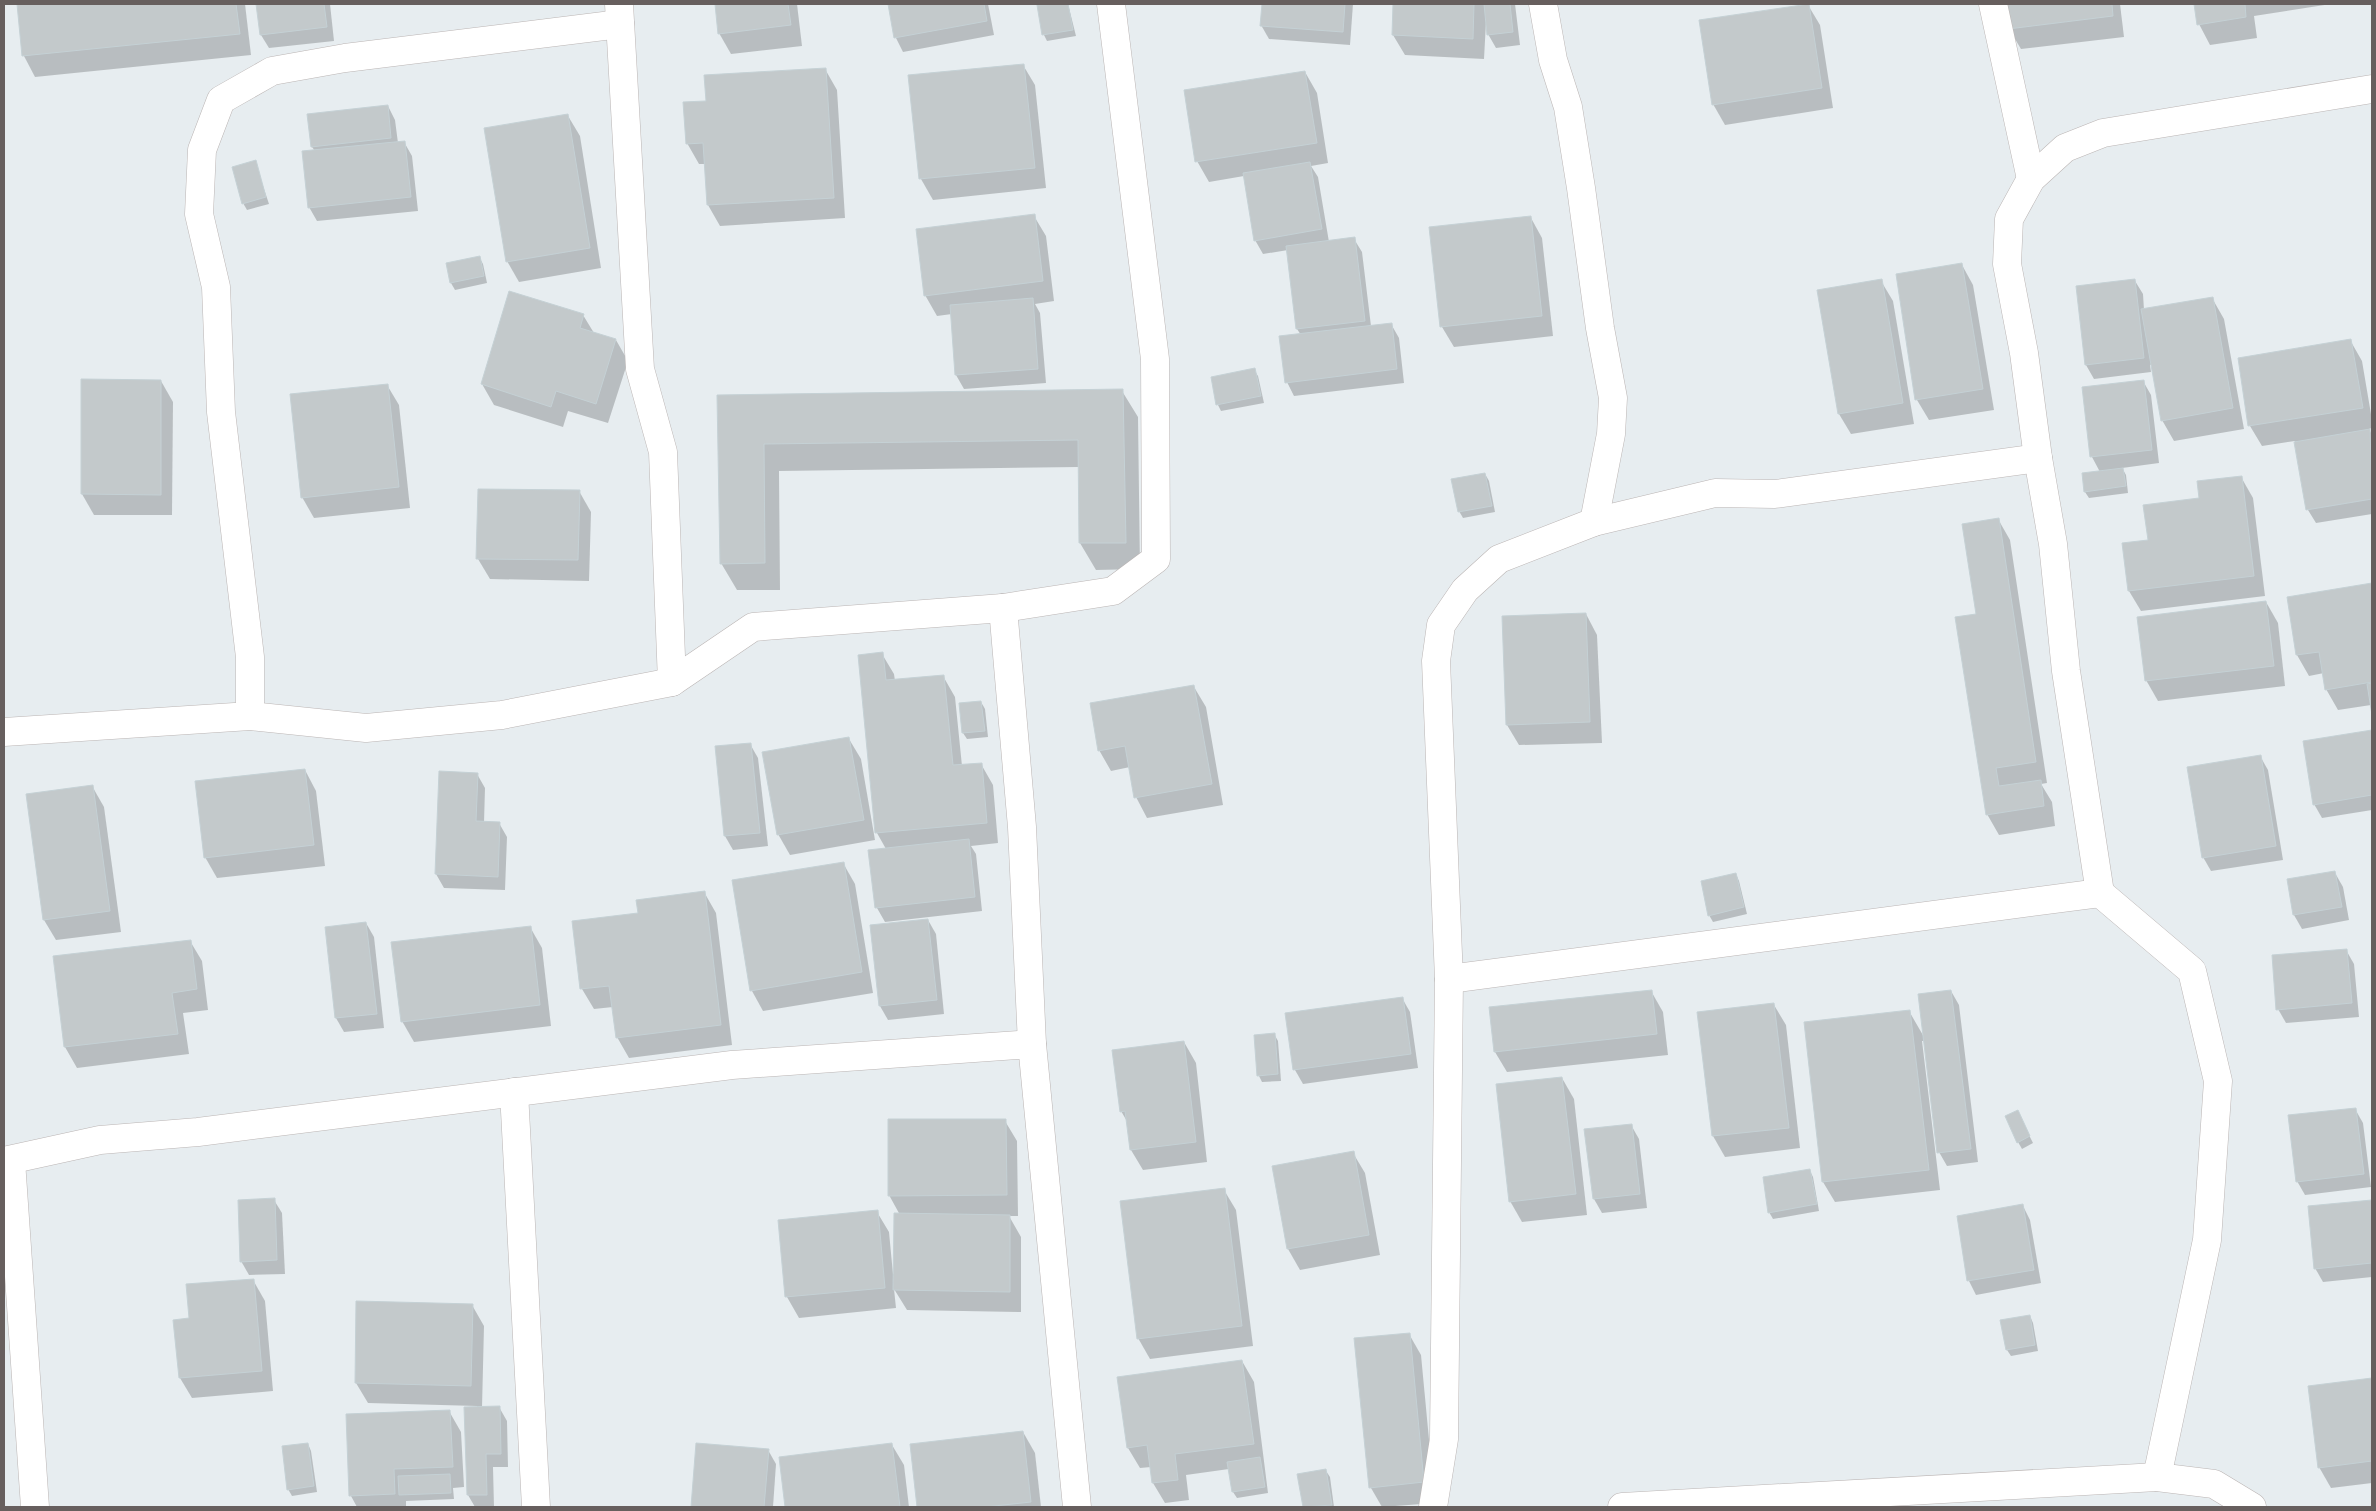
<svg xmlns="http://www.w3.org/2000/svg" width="2376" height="1511" font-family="'Nunito Sans',sans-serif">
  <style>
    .shadow { fill: #0003 }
    .building { fill: #c3c9cb; stroke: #c5d1d5 }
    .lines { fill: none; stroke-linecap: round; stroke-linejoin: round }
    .street-casing { stroke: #bbb5b4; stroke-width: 29 }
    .street { stroke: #fff; stroke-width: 28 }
  </style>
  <rect width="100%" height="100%" fill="#e7edf0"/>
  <g class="shadow">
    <path d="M31 4H245L251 55 35 77 24 56 18 5Z"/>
    <path d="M257 4H330L334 41 269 48 261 35Z"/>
    <path d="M716 4H797L802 46 731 54 719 33Z"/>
    <path d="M895 4H988L994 35 903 52 896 38 890 5Z"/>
    <path d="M1048 4H1068L1076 36 1047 41 1044 35 1038 6Z"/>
    <path d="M1263 4H1353L1350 45 1269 39 1261 25Z"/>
    <path d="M1394 4H1515L1520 45 1496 48 1488 34 1486 22 1484 59 1405 55 1393 35Z"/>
    <path d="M2006 4H2120L2124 37 2021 49 2009 29Z"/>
    <path d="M2195 4H2331L2254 16 2257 38 2210 45 2199 24Z"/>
    <path d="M1808 5 1820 25 1833 108 1725 125 1713 104Z"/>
    <path d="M1023 65 1035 85 1046 188 933 200 921 179 909 76Z"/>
    <path d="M825 69 837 90 845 218 720 226 708 205 705 164H699L687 143 707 102Z"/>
    <path d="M1305 72 1317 93 1328 163 1311 166 1318 177 1329 242 1354 239 1362 252 1371 326 1391 324 1399 338 1404 383 1294 396 1287 382 1301 335 1297 329 1288 250 1263 254 1255 240 1244 176 1209 182 1197 161Z"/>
    <path d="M388 106 395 120 398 143 404 142 412 156 418 211 317 221 309 207 315 151 312 147 308 115Z"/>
    <path d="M568 116 580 136 601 268 519 282 507 261Z"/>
    <path d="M255 162 269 204 247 210 243 203Z"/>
    <path d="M1034 216 1046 236 1054 301 1035 304 1040 313 1046 383 964 389 956 375 952 314 937 316 925 295Z"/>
    <path d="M1531 218 1542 238 1553 336 1454 347 1442 327Z"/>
    <path d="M479 257 483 264 487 283 455 290 451 283 448 264Z"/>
    <path d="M1962 265 1973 285 1994 410 1929 420 1917 400Z"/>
    <path d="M1881 281 1893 301 1914 424 1851 434 1839 414 1818 292Z"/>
    <path d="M2135 281 2143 294 2144 310 2212 298 2224 319 2244 429 2174 441 2162 420 2152 364 2150 365 2151 372 2094 379 2086 365Z"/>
    <path d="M583 315 594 333 616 340 628 361 608 423 568 411 563 427 494 405 482 384Z"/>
    <path d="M2350 340 2362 361 2372 420V428L2369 429 2372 435V514L2316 523 2308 510 2295 441 2262 446 2250 426 2239 359Z"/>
    <path d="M1254 370 1258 376 1264 403 1221 411 1218 405Z"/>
    <path d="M82 381H161L173 402 172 515H94L82 494Z"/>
    <path d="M2143 381 2151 395 2159 463 2122 468 2126 475 2128 493 2089 498 2085 492 2100 472 2092 457Z"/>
    <path d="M387 385 399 405 410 508 314 518 302 497Z"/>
    <path d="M1122 391 1138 417 1140 569 1096 570 1080 543 1079 467 779 471 780 590H737L721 563 719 396Z"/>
    <path d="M1485 474 1489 481 1495 512 1463 518 1459 511Z"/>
    <path d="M2241 477 2253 498 2265 596 2141 611 2129 591 2149 541 2200 499Z"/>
    <path d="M579 491 591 512 589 581 490 579 478 559Z"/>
    <path d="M1998 519 2010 540 2047 783 2041 784 2052 802 2055 826 1999 835 1987 814 1977 615Z"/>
    <path d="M2372 585V712L2371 705 2338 710 2326 689 2324 673 2309 676 2297 655 2288 598Z"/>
    <path d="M2266 602 2278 623 2285 686 2158 701 2146 680Z"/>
    <path d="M1586 614 1597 635 1602 743 1519 745 1507 725Z"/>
    <path d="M882 654 894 674 895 681 943 676 955 697 962 766 981 764 993 785 998 843 971 846 976 854 982 911 885 922 877 908 870 851 886 849 877 833 860 656Z"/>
    <path d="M1194 687 1206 707 1223 805 1147 818 1136 797 1130 767 1111 771 1099 750Z"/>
    <path d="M981 702 985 709 988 737 967 739 963 733Z"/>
    <path d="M2372 731V810L2322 818 2314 804 2304 742Z"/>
    <path d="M849 739 861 759 875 840 790 855 778 834Z"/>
    <path d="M750 744 758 758 768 846 733 850 725 836 716 747Z"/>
    <path d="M2260 756 2268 770 2283 860 2211 871 2203 857Z"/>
    <path d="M305 770 316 791 325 866 217 878 205 857Z"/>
    <path d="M477 774 485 788 484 823H499L507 837 505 890 444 888 436 874Z"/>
    <path d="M92 786 104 807 121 932 56 940 44 920Z"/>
    <path d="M843 863 855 884 873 993 763 1011 752 991Z"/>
    <path d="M2335 873 2343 887 2349 920 2302 929 2294 915 2289 880Z"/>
    <path d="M1736 874 1739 881 1747 914 1713 922 1709 915Z"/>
    <path d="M704 892 716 913 732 1045 629 1058 617 1037 613 1007 594 1009 582 989 574 922 639 915Z"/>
    <path d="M928 920 936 934 944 1014 888 1020 880 1006 872 926Z"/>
    <path d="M366 923 374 937 384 1028 344 1032 336 1018 327 928Z"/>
    <path d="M530 927 542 948 551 1026 414 1042 402 1021Z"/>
    <path d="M190 941 202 961 208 1010 183 1013 189 1054 77 1068 65 1047 54 957Z"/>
    <path d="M2346 950 2354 964 2359 1017 2286 1023 2278 1009Z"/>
    <path d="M1651 991 1663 1012 1668 1055 1507 1072 1495 1052Z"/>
    <path d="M1951 991 1959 1005 1978 1162 1947 1166 1939 1152 1925 1041H1922L1940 1190 1835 1202 1823 1182 1909 1011 1924 1037Z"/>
    <path d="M1402 998 1410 1012 1418 1068 1303 1084 1295 1070 1287 1014Z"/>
    <path d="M1774 1005 1786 1025 1800 1148 1725 1157 1713 1136 1699 1013Z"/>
    <path d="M1274 1034 1278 1041 1281 1081 1262 1082 1259 1076Z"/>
    <path d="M1184 1042 1196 1063 1207 1162 1143 1170 1131 1150 1128 1123 1121 1111Z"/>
    <path d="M1562 1078 1574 1099 1587 1215 1522 1222 1510 1201Z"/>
    <path d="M2355 1109 2363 1123 2371 1187 2305 1195 2297 1181Z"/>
    <path d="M2021 1119 2033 1143 2022 1149 2018 1142Z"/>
    <path d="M1005 1121 1017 1141 1018 1216H1009L1021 1237V1312L907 1310 894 1289 896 1308 799 1318 787 1297 779 1221 877 1212 889 1232 893 1274H895L900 1215 889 1195Z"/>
    <path d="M1631 1125 1639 1139 1647 1208 1602 1213 1594 1199Z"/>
    <path d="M1353 1153 1365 1173 1380 1255 1300 1270 1288 1249 1273 1167Z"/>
    <path d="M1810 1171 1813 1177 1819 1211 1773 1219 1769 1212Z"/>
    <path d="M1224 1190 1236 1210 1253 1346 1150 1359 1138 1338Z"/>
    <path d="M274 1200 282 1213 285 1274 249 1275 241 1261Z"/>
    <path d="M2372 1202V1277L2323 1282 2315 1268 2309 1208Z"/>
    <path d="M2023 1206 2030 1220 2041 1283 1976 1295 1969 1281 1958 1217Z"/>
    <path d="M253 1280 265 1301 273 1391 192 1398 180 1378 190 1319Z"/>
    <path d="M472 1305 484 1326 482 1408 499 1407 507 1421 508 1467H493L494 1507H475L468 1495 465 1408H477V1406L368 1403 356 1383Z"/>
    <path d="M2030 1316 2033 1323 2038 1351 2011 1356 2007 1350Z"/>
    <path d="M1409 1334 1421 1355 1435 1503 1382 1507 1371 1488Z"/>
    <path d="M1242 1361 1254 1382 1268 1493 1237 1498 1233 1492 1229 1469 1186 1475 1189 1500 1165 1503 1153 1483 1151 1467 1140 1468 1128 1448Z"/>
    <path d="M2372 1379V1483L2331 1488 2319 1467 2309 1387Z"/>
    <path d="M449 1411 461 1432 464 1487 453 1488 454 1499 406 1501V1507H357L351 1496Z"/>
    <path d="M1023 1432 1035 1453 1041 1507H918L911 1445Z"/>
    <path d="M308 1444 311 1451 317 1492 292 1496 288 1489Z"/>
    <path d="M697 1444 768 1450 776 1464 773 1507H693Z"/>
    <path d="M892 1445 904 1465 909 1507H786L780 1458Z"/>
    <path d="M1326 1471 1330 1477 1334 1507H1304L1299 1475Z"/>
  </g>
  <g class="building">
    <path d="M17 4H236L240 34 22 56Z"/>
    <path d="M256 4H324L327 27 260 35Z"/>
    <path d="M715 4H788L791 25 718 34Z"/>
    <path d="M888 4H984L987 21 894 38Z"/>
    <path d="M1068 4 1073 30 1042 35 1037 5Z"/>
    <path d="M1262 4H1345L1343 32 1260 26Z"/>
    <path d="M1393 4H1474L1473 39 1392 35Z"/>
    <path d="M1484 4H1510L1513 32 1487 35Z"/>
    <path d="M1809 4 1822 88 1712 105 1699 20Z"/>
    <path d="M2005 4H2112L2113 16 2008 29Z"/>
    <path d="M2194 4H2245L2246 17 2197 25Z"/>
    <path d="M1024 64 1035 168 919 179 908 75Z"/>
    <path d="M826 68 834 198 707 205 703 143 686 144 683 102 706 101 704 75Z"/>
    <path d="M1305 71 1317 143 1195 162 1184 90Z"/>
    <path d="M388 105 391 138 311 147 307 114Z"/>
    <path d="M568 114 590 248 506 262 484 128Z"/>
    <path d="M405 141 411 197 308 208 302 151Z"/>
    <path d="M256 160 266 197 242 204 232 167Z"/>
    <path d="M1310 162 1322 229 1254 241 1243 173Z"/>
    <path d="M1035 214 1043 281 924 296 916 229Z"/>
    <path d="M1531 216 1542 316 1440 327 1429 227Z"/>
    <path d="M1355 237 1365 321 1296 329 1286 246Z"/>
    <path d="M480 256 484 276 450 283 446 263Z"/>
    <path d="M1962 263 1983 389 1915 400 1896 274Z"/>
    <path d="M1882 279 1903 403 1838 414 1817 290Z"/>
    <path d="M2135 279 2144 358 2085 365 2076 286Z"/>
    <path d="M509 291 584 314 580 328 616 339 596 404 556 391 551 407 481 384Z"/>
    <path d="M2213 297 2233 408 2161 421 2141 309Z"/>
    <path d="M1033 298 1038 369 955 375 950 305Z"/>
    <path d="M1392 323 1397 369 1285 383 1279 336Z"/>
    <path d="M2351 339 2363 408 2248 426 2238 358Z"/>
    <path d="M1255 368 1261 396 1216 405 1211 377Z"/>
    <path d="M81 379 161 380V495L81 494Z"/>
    <path d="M2144 380 2152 450 2090 457 2082 387Z"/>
    <path d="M388 384 399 487 301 498 290 394Z"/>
    <path d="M1123 389 1126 543H1079L1078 440 764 444 765 563 720 564 717 395Z"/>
    <path d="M2370 429 2372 499 2306 510 2294 442Z"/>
    <path d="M2123 468 2126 486 2084 492 2082 473Z"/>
    <path d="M1485 473 1492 506 1458 512 1451 479Z"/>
    <path d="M2242 476 2254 576 2128 591 2122 543 2148 540 2143 505 2199 498 2197 481Z"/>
    <path d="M478 489 580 490 578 560 476 559Z"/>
    <path d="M1999 518 2036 762 1996 768 1999 786 2041 780 2044 806 1986 815 1955 617 1976 614 1962 524Z"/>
    <path d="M2372 583V682L2325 690 2319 652 2296 655 2287 597Z"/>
    <path d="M2266 601 2274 666 2145 681 2137 617Z"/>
    <path d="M1586 613 1590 722 1506 725 1502 616Z"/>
    <path d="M883 652 886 680 944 675 953 765 982 763 987 823 875 833 858 655Z"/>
    <path d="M2372 683V715L2367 684Z"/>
    <path d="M1194 685 1212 784 1134 798 1125 746 1098 751 1090 703Z"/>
    <path d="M981 701 985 731 962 733 959 703Z"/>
    <path d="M2372 730V795L2313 805 2303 741Z"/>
    <path d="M849 737 864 820 777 835 762 752Z"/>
    <path d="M751 743 760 833 724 836 715 746Z"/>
    <path d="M2261 755 2276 846 2202 858 2187 767Z"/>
    <path d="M305 769 314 845 204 858 195 781Z"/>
    <path d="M439 771 478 773 476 821 500 822 498 877 435 874Z"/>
    <path d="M93 785 110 911 43 920 26 794Z"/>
    <path d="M969 839 975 897 875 908 868 850Z"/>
    <path d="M844 862 862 972 750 991 732 880Z"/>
    <path d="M2335 871 2342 907 2293 915 2287 879Z"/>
    <path d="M1736 873 1744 907 1708 916 1701 881Z"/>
    <path d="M705 891 721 1025 616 1038 609 986 580 989 572 921 638 913 636 900Z"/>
    <path d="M928 919 937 1000 879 1006 870 925Z"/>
    <path d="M366 922 377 1014 335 1018 325 927Z"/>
    <path d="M531 926 540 1005 401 1022 391 942Z"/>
    <path d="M191 940 197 989 172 993 178 1034 64 1047 53 956Z"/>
    <path d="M2347 949 2352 1003 2276 1010 2272 955Z"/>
    <path d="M1652 990 1657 1034 1494 1052 1489 1007Z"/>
    <path d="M1951 990 1971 1149 1937 1153 1918 994Z"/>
    <path d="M1403 997 1411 1054 1293 1070 1285 1013Z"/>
    <path d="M1774 1003 1789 1128 1712 1136 1697 1012Z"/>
    <path d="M1910 1010 1929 1170 1822 1182 1804 1022Z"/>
    <path d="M1275 1033 1278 1074 1257 1076 1254 1035Z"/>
    <path d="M1184 1041 1196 1142 1130 1150 1125 1111 1120 1112 1112 1050Z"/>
    <path d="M1562 1077 1576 1194 1509 1202 1496 1084Z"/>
    <path d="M2356 1108 2364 1174 2296 1182 2288 1115Z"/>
    <path d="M2018 1110 2030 1136 2017 1143 2005 1116Z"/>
    <path d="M888 1119H1006L1007 1195 888 1196Z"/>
    <path d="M1632 1124 1640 1194 1593 1199 1584 1129Z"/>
    <path d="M1354 1151 1369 1235 1287 1249 1272 1166Z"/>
    <path d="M1810 1169 1817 1204 1768 1213 1763 1177Z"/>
    <path d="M1225 1188 1242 1326 1137 1339 1120 1201Z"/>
    <path d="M275 1198 277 1260 240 1262 238 1200Z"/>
    <path d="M2372 1200V1263L2314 1269 2308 1206Z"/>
    <path d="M2023 1204 2034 1270 1967 1281 1957 1216Z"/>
    <path d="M878 1210 885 1288 785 1297 778 1220Z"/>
    <path d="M894 1213 1010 1215V1292L893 1290Z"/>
    <path d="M254 1279 262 1371 179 1378 173 1320 189 1318 186 1284Z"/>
    <path d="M356 1301 473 1304 471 1386 355 1383Z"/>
    <path d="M2030 1315 2035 1345 2006 1350 2000 1320Z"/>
    <path d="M1410 1333 1424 1482 1369 1488 1354 1338Z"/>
    <path d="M1242 1360 1254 1444 1175 1454 1178 1480 1152 1483 1147 1445 1127 1448 1117 1377Z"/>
    <path d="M2372 1378V1461L2318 1468 2308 1386Z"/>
    <path d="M500 1406 501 1454H486L487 1495H467L464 1407Z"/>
    <path d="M450 1410 453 1467 394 1469 395 1494 349 1496 346 1414Z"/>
    <path d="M1023 1431 1031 1502 985 1507H917L910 1444Z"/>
    <path d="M308 1443 314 1486 287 1490 282 1446Z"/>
    <path d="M696 1443 769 1449 764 1507H691Z"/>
    <path d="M892 1443 900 1507H785L779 1457Z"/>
    <path d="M1260 1457 1265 1487 1232 1492 1227 1462Z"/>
    <path d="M1326 1469 1332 1505 1303 1507 1297 1474Z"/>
    <path d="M450 1474 451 1493 399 1495 398 1476Z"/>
  </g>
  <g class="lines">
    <defs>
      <g id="street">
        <path d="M619 4 640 369 663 452 672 682"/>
        <path d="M1543 4 1553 60 1568 107 1581 188 1600 328 1613 398 1611 434 1594 522"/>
        <path d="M1993 4 2031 179"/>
        <path d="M1003 608 1022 827 1032 1044 1077 1507"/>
        <path d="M250 716V657L221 412 216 287 199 214 202 150 221 100 272 71 345 58 620 24"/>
        <path d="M4 732 250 716 366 728 502 715 672 682 753 627 1003 608 1113 591 1156 559 1155 359 1111 4"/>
        <path d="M1449 979 2100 893"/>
        <path d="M514 1092 536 1507"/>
        <path d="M4 1161 100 1140 198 1132 732 1065 1032 1044"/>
        <path d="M11 1161 35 1507"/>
        <path d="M1433 1507 1444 1439 1449 979 1436 661 1441 625 1465 590 1499 559 1594 522 1715 493 1775 494 2038 458"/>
        <path d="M1622 1507 2157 1477"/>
        <path d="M2252 1507 2214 1484 2157 1477 2207 1240 2218 1081 2192 971 2100 893 2066 671 2053 544 2038 458 2024 353 2007 264 2009 219 2031 179 2065 148 2103 133 2372 89"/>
      </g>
    </defs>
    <use href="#street" class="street-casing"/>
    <use href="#street" class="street"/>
  </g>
  <rect width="2376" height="1511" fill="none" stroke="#675f5e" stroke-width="10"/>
</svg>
